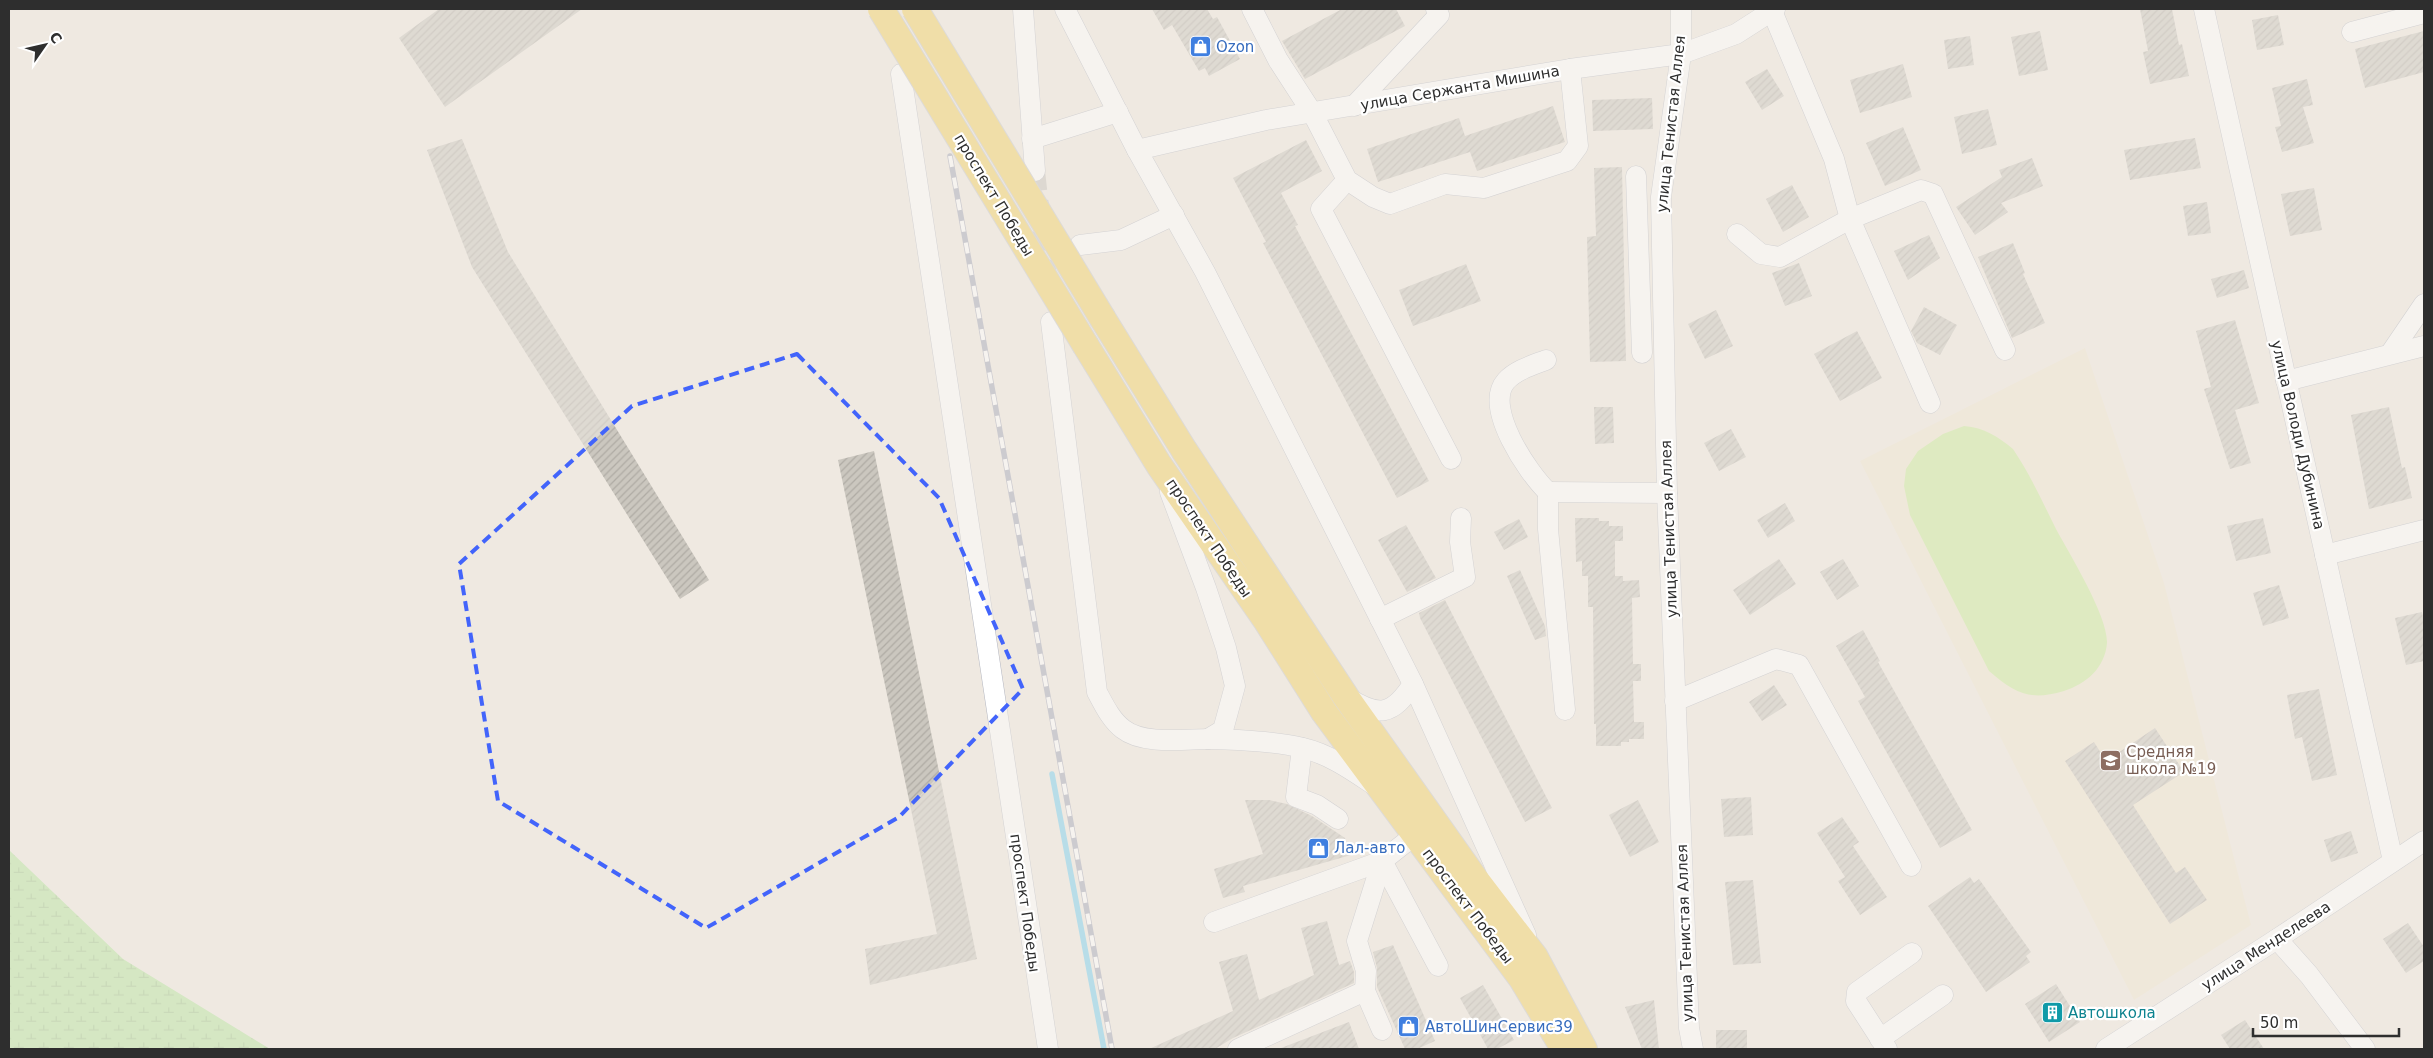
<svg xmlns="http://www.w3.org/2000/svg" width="2433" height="1058" font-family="'DejaVu Sans',sans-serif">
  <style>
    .education { fill: #f0e6d1 }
    .wetland { fill: url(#wetland-marsh) }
    .pitch { fill: #c9ec9a }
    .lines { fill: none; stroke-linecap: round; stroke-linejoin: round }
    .stream { stroke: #75cff0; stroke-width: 5.5 }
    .building { fill: url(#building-hatch) }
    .minor-tunnel { stroke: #c8c4bd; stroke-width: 20; stroke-dasharray: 20 10; stroke-linecap: butt }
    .minor-casing { stroke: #b4b7c1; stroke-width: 21 }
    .major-casing { stroke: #c9c9c9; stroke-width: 28 }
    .minor { stroke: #fff; stroke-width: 20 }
    .major { stroke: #f2d163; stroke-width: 26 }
    .rail-casing { stroke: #a3a6b8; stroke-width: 5.5 }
    .rail { stroke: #fff; stroke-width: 4; stroke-dasharray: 11; stroke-linecap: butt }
    .major-bridge-casing { stroke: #c9c9c9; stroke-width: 28; stroke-linecap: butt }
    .major-bridge { stroke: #f2d163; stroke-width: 26 }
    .marked { fill: none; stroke: #4264fb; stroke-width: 4; stroke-dasharray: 10 6; stroke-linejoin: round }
    .labels { text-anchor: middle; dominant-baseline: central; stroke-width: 4.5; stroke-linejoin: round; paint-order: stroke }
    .shop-label { font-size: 15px; fill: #366cbe; stroke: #fff; text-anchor: start }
    .street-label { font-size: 15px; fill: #2e2e2e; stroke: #fff }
    .education-label { font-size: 15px; fill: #785e54; stroke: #fff; text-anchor: start }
    .culture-label { font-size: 15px; fill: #0d838f; stroke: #fff; text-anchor: start }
  </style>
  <defs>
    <pattern id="wetland-marsh" width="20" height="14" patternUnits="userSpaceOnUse" patternTransform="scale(1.25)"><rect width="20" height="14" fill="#b6e59e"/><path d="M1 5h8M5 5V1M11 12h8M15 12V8" fill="none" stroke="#9dc588"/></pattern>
    <pattern id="building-hatch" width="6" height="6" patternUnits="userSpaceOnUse" patternTransform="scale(1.25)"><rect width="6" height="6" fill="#cbc7bf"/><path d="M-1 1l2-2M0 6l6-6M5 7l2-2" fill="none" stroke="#afaba4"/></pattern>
  </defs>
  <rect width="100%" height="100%" fill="#efe9e1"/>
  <path class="education" d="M2085 348 2164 583 2251 925 2134 1000 1860 461Z"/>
  <path class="wetland" d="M9 850 123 959 270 1049H9Z"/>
  <path class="pitch" d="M1964 426C1985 428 1997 436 2013 449 2030 474 2043 503 2056 529 2070 555 2108 616 2107 643 2105 668 2086 684 2064 691 2030 701 2016 694 1989 671L1910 515 1904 486 1906 469 1918 451 1943 434Z"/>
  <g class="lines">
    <path class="stream" d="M1052 774 1104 1049"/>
  </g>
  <g class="building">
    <path d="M439 9H582L445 107 399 38Z"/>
    <path d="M1152 9H1207L1213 19 1217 17 1240 59 1209 76 1205 68 1199 71 1172 25 1164 30Z"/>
    <path d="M1342 9H1396L1405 26 1305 79 1282 41Z"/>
    <path d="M2140 9H2172L2179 45 2182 44 2189 76 2150 84 2143 52 2148 51Z"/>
    <path d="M2278 15 2284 45 2257 50 2252 20Z"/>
    <path d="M2040 31 2048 70 2019 76 2011 37Z"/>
    <path d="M2424 31V72L2365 88 2355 49Z"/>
    <path d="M1970 36 1974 65 1948 69 1944 40Z"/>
    <path d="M1903 64 1912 97 1860 113 1850 80Z"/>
    <path d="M1767 69 1784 96 1762 110 1745 82Z"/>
    <path d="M2307 79 2313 105 2303 107 2314 143 2282 152 2275 127 2281 126 2272 88Z"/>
    <path d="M1652 98 1653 129 1593 131 1592 100Z"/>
    <path d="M1553 106 1565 142 1477 171 1470 152 1378 182 1367 149 1459 118 1465 136Z"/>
    <path d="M1988 109 1997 145 1962 154 1954 117Z"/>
    <path d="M1903 127 1921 170 1885 186 1866 143Z"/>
    <path d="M2195 138 2201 168 2130 180 2124 150Z"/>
    <path d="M462 139 508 252 709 580 680 599 472 267 427 150Z"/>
    <path d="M1306 140 1322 171 1281 193 1298 225 1295 226 1429 481 1397 498 1263 243 1266 242 1233 178Z"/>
    <path d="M2032 158 2043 186 2001 203 2008 212 1975 235 1956 207 2002 177 1999 170Z"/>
    <path d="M1622 167 1626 361 1590 362 1587 237 1596 236 1594 168Z"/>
    <path d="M1792 185 1809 217 1783 232 1766 199Z"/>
    <path d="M2314 188 2322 230 2290 236 2281 194Z"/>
    <path d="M2207 202 2211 233 2188 236 2183 206Z"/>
    <path d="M1929 235 1940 258 1908 280 1894 251Z"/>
    <path d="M2013 243 2025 273 2023 274 2045 323 2012 338 1978 257Z"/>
    <path d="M1799 263 1812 296 1785 306 1772 273Z"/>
    <path d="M1466 264 1481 301 1413 326 1399 290Z"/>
    <path d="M2244 270 2249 288 2217 298 2211 279Z"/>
    <path d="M1924 307 1957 325 1940 355 1917 343 1911 331Z"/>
    <path d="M1716 310 1733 346 1705 359 1688 324Z"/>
    <path d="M2235 320 2259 403 2235 410 2251 463 2230 469 2204 389 2211 387 2196 331Z"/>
    <path d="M1857 331 1882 378 1840 401 1814 354Z"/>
    <path d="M1594 407H1613L1614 443 1595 444Z"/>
    <path d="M2389 407 2402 468 2405 467 2412 498 2369 509 2351 415Z"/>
    <path d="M1731 429 1746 457 1719 471 1704 443Z"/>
    <path d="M874 451 977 959 870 985 865 949 937 934 838 460Z"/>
    <path d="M1785 503 1795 521 1768 538 1757 520Z"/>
    <path d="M1575 518H1599V521H1609V526H1623V541H1615V576H1623V581L1639 580 1640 597 1632 598 1633 664H1641V681H1633L1634 722H1644V739H1629V742H1621V746H1596V724H1594L1593 607H1588V576H1582V561L1576 562Z"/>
    <path d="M2263 518 2271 553 2236 561 2227 526Z"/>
    <path d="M1519 519 1528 537 1504 550 1494 532Z"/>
    <path d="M1406 525 1436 578 1407 592 1378 540Z"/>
    <path d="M1779 559 1796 584 1750 615 1733 590Z"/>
    <path d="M1843 559 1859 586 1837 600 1820 572Z"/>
    <path d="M1520 570 1545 626 1546 636 1535 640 1507 576Z"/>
    <path d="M2279 585 2289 618 2263 626 2253 593Z"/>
    <path d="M1445 600 1552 808 1525 822 1420 618 1419 613Z"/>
    <path d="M2422 612 2424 623V661L2406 665 2395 618Z"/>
    <path d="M1863 630 1880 661 1878 662 1972 830 1940 848 1858 701 1865 697 1836 646Z"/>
    <path d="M1774 685 1787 705 1762 721 1749 702Z"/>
    <path d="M2319 689 2337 775 2312 781 2302 737 2295 739 2287 695Z"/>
    <path d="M2155 728 2184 772 2133 805 2176 873 2185 867 2207 900 2170 924 2065 761 2094 742 2106 761Z"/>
    <path d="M1751 797 1753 835 1724 837 1721 799Z"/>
    <path d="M1245 800H1269L1287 804 1312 816 1345 838 1351 855 1243 886 1245 892 1223 898 1214 869 1263 854Z"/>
    <path d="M1638 800 1659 842 1630 857 1609 815Z"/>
    <path d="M1842 817 1859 842 1853 846 1887 897 1860 915 1838 881 1845 877 1817 833Z"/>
    <path d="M2351 831 2358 853 2331 862 2324 840Z"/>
    <path d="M1970 877 1974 883 1979 879 2031 952 2026 956 2030 962 1986 992 1928 906Z"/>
    <path d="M1753 880 1761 963 1733 965 1725 882Z"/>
    <path d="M1327 921 1339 965 1350 961 1354 972V983L1233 1038 1215 1049H1149L1233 1011 1219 962 1247 954 1259 1000 1314 975 1301 928Z"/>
    <path d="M2408 923 2424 947V961L2406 973 2383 939Z"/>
    <path d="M1393 945 1435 1041 1417 1049H1405L1377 987V968L1373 952Z"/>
    <path d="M2056 984 2080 1022 2049 1042 2025 1004Z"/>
    <path d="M1483 985 1514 1040 1497 1049H1488L1460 998Z"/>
    <path d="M1654 1000 1659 1049H1642L1625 1007Z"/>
    <path d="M2245 1020 2264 1049H2230L2221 1035Z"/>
    <path d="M1349 1022 1359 1049H1281V1048Z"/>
    <rect x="1716" y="1030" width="31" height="19"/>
  </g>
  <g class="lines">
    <path class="minor-tunnel" d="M1035 171 1047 279"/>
    <defs>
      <g id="minor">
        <path d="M1023 9 1035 171"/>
        <path d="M1065 9 1137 150 1205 272 1413 684 1526 935"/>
        <path d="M1252 9 1278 60 1313 114 1347 180 1373 197 1390 204 1445 184 1484 188 1567 161 1578 146 1570 69"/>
        <path d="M1681 9V54L1661 197 1667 493 1689 1028 1693 1049"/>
        <path d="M2204 9 2393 861"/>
        <path d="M1772 11 1834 159 1850 219 1930 403"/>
        <path d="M2352 32 2424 13"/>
        <path d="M901 74 1048 1049"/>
        <path d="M1354 106 1439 15 1436 9"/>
        <path d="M1032 139 1118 112"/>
        <path d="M1137 150 1266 120 1570 69 1681 54 1736 34 1775 9"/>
        <path d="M1636 176 1642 353"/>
        <path d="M1347 180 1321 209 1451 459"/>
        <path d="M1737 234 1761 254 1780 257 1850 219 1921 190 1933 194 2005 350"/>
        <path d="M1080 245 1121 240 1174 215"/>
        <path d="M1051 322 1097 692C1104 705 1111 720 1123 729 1143 745 1185 739 1209 739 1239 740 1274 741 1303 748 1329 754 1353 771 1374 785"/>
        <path d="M2390 354 2424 304"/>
        <path d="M1546 360C1533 365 1516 370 1506 381 1483 407 1528 473 1548 492"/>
        <path d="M2286 381 2424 346"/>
        <path d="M1170 492 1206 588 1226 648 1235 686 1223 730 1208 739"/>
        <path d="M2325 555 2424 530"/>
        <path d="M1380 619 1465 577 1460 542 1461 518"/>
        <path d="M1348 698C1379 717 1392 716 1413 684"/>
        <path d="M1675 701 1776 659 1799 665 1911 866"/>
        <path d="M1565 710 1548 529V492L1667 493"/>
        <path d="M1302 748 1296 797 1317 805 1338 819"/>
        <path d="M1382 861 1357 941 1366 971 1365 991 1382 1030"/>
        <path d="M1382 861 1438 966"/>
        <path d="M1214 922 1382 861 1415 835"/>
        <path d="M2277 939 2309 975 2365 1049"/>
        <path d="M1880 1039 1943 995"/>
        <path d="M1238 1049 1365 991"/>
        <path d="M1887 1049 1856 1001 1857 992 1912 953"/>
        <path d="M2106 1049 2277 939 2424 841"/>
      </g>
      <g id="major">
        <path d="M1103 319 1184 450 1346 697 1476 880 1535 957 1584 1049"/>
        <path d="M1086 346 1159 465 1266 620 1324 712 1522 979 1564 1049"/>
      </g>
    </defs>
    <use href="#minor" class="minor-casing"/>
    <use href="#major" class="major-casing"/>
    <use href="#minor" class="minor"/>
    <use href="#major" class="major"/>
    <defs>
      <path id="rail" d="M950 156 1112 1049"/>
    </defs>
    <use href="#rail" class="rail-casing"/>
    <use href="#rail" class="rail"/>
    <defs>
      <g id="major-bridge">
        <path d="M881 9 1086 346"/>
        <path d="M915 9 1103 319"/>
      </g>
    </defs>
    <use href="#major-bridge" class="major-bridge-casing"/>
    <use href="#major-bridge" class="major-bridge"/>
  </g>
  <path d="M0 0H2433V1058H0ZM797 354 939 498 1023 689 899 817 706 928 498 801 459 564 632 406Z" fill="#efe9e1" fill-opacity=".55" fill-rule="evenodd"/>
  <path class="marked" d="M797 354 939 498 1023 689 899 817 706 928 498 801 459 564 632 406Z"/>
  <defs>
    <symbol id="shop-square" viewBox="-11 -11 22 22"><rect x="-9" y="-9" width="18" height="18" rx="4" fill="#3f7fe0" stroke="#fff"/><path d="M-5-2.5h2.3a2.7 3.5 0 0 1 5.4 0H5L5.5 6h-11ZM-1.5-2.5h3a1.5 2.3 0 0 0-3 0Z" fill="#fff"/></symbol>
    <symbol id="school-square" viewBox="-11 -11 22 22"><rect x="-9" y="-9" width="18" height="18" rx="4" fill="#8d6e63" stroke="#fff"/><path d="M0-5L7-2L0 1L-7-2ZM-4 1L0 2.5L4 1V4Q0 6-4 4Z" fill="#fff"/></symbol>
    <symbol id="building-square" viewBox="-11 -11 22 22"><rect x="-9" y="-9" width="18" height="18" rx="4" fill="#0f9aa8" stroke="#fff"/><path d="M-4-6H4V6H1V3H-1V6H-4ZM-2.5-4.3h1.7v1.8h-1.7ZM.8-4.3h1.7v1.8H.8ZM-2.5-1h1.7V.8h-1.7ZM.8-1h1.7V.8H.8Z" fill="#fff"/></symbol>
  </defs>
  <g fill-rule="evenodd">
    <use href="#shop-square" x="1188" y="34" width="25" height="25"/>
    <use href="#school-square" x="2098" y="748" width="25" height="25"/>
    <use href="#shop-square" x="1306" y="836" width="25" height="25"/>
    <use href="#building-square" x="2040" y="1000" width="25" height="25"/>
    <use href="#shop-square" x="1396" y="1014" width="25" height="25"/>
  </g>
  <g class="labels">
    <g class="shop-label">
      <text x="1216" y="47">Ozon</text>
      <text x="1334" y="848">Лал-авто</text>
      <text x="1425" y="1027">АвтоШинСервис39</text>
    </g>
    <g class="street-label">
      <text transform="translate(1460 88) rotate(-10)">улица Сержанта Мишина</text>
      <text transform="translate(1671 124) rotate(-84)">улица Тенистая Аллея</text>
      <text transform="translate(994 195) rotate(59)">проспект Победы</text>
      <text transform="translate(2298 435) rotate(77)">улица Володи Дубинина</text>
      <text transform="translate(1669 529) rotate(-92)">улица Тенистая Аллея</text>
      <text transform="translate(1209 538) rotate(56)">проспект Победы</text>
      <text transform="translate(1025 903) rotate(82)">проспект Победы</text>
      <text transform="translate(1468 906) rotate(53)">проспект Победы</text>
      <text transform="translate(1685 933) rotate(-92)">улица Тенистая Аллея</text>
      <text transform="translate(2266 946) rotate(-33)">улица Менделеева</text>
    </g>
    <g class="education-label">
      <text x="2126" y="752">Средняя<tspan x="2126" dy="17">школа №19</tspan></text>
    </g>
    <g class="culture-label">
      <text x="2068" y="1013">Автошкола</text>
    </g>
  </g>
  <rect width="2433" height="1058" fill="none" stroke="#2e2e2e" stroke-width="20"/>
  <g transform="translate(45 45) rotate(56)" stroke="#ffffff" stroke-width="4" paint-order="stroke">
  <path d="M0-4L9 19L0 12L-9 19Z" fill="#2e2e2e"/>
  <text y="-8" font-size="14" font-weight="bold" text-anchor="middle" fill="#2e2e2e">С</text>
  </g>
  <path d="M2253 1028v8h146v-8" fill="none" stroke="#2e2e2e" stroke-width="2.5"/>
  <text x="2260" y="1028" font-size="15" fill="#2e2e2e" stroke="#ffffff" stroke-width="4" paint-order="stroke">50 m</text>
</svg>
